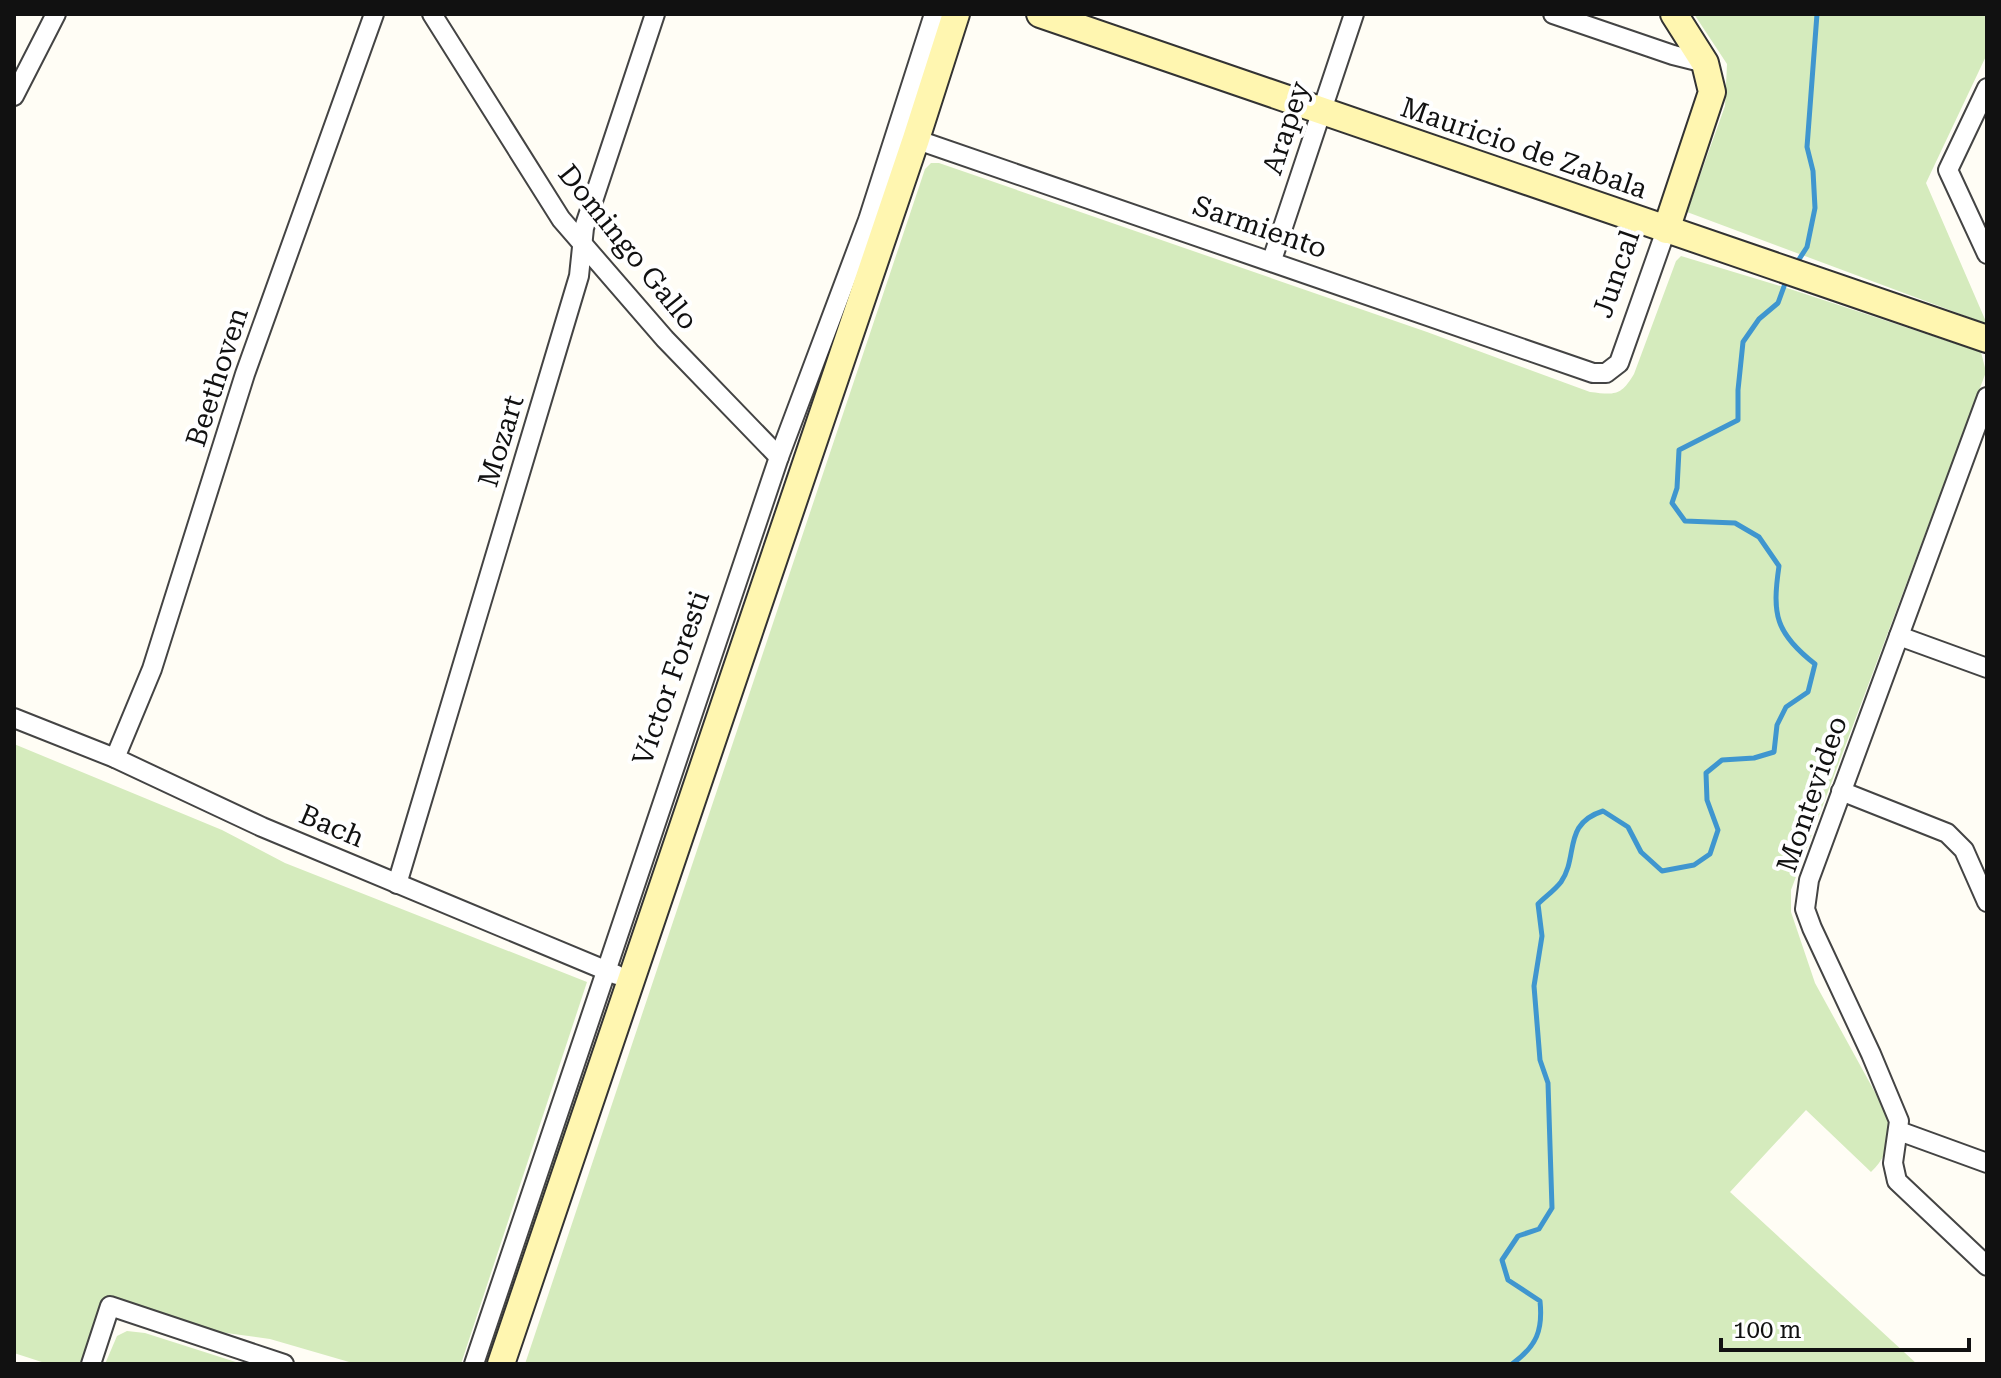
<svg xmlns="http://www.w3.org/2000/svg" width="2001" height="1378" font-family="'Roboto Serif',serif">
  <style>
    .green { fill: #d5ebbd }
    .lines { fill: none; stroke-linecap: round; stroke-linejoin: round }
    .stream { stroke: #3f96cf; stroke-width: 5 }
    .street-casing { stroke: #444; stroke-width: 22 }
    .secondary-casing { stroke: #333; stroke-width: 30 }
    .street { stroke: #fff; stroke-width: 18 }
    .secondary { stroke: #fff6b0; stroke-width: 26 }
    .labels { text-anchor: middle; dominant-baseline: central; stroke-width: 8; stroke-linejoin: round; paint-order: stroke }
    .street-label { font-size: 28px; fill: #111; stroke: #fff }
  </style>
  <rect width="100%" height="100%" fill="#fffdf5"/>
  <g class="green">
    <path d="M1694 14H1987V54L1926 183 1987 324 1687 212 1725 106 1727 64Z"/>
    <path d="M931 163H939L1427 332 1590 392C1615 395 1621 396 1634 374L1676 261 1681 256 1790 289 1981 352 1986 372 1791 890V912L1815 983 1888 1116C1894 1137 1886 1158 1871 1172L1806 1110 1730 1192 1917 1364H525L925 169Z"/>
    <path d="M14 744 222 830 285 863 587 982 461 1364H356L270 1339 152 1323 112 1313 85 1364H48L14 1353Z"/>
    <path d="M612 994 614 999 493 1364H481Z"/>
    <path d="M127 1331 145 1333 242 1364H105L117 1336Z"/>
  </g>
  <g class="lines">
    <g class="stream">
      <path d="M1796 264 1807 247 1815 208 1813 171 1807 147 1817 14"/>
      <path d="M1512 1364C1537 1346 1543 1330 1540 1301L1508 1280 1502 1260 1518 1236 1539 1229 1552 1208 1548 1083 1540 1060 1534 986 1542 936 1538 904C1545 897 1555 890 1561 882 1579 856 1562 824 1603 811L1628 827 1641 852 1662 871 1694 865 1710 854 1718 830 1707 800 1706 773 1722 760 1754 758 1774 752 1777 725 1786 707 1808 692 1815 664C1775 633 1772 614 1779 566L1759 537 1735 523 1685 521 1672 503 1677 488 1679 450 1738 420V390L1743 342 1759 319 1778 303 1786 281"/>
    </g>
    <defs>
      <g id="street">
        <path d="M432 14 561 219 665 339 779 457"/>
        <path d="M1553 14 1673 55 1705 63"/>
        <path d="M1987 88 1948 170 1987 254"/>
        <path d="M14 96 56 14"/>
        <path d="M906 136 1593 373H1606L1619 363 1666 230"/>
        <path d="M1272 260 1354 14"/>
        <path d="M1987 397 1809 880 1805 909 1812 928 1871 1054 1899 1121 1893 1163 1897 1181 1987 1266"/>
        <path d="M1899 636 1987 668"/>
        <path d="M14 718 115 758 262 827 617 975"/>
        <path d="M115 758 152 669 245 374 374 14"/>
        <path d="M1841 791 1947 833 1964 850 1987 902"/>
        <path d="M397 884 579 276 584 228 655 14"/>
        <path d="M1899 1131 1987 1163"/>
        <path d="M91 1364 110 1306 284 1364"/>
        <path d="M474 1364 779 457 868 220 934 14"/>
      </g>
      <g id="secondary">
        <path d="M1040 14 1987 339"/>
        <path d="M1666 230 1712 92 1705 63 1674 14"/>
        <path d="M501 1364 916 139 956 14"/>
      </g>
    </defs>
    <use href="#street" class="street-casing"/>
    <use href="#secondary" class="secondary-casing"/>
    <use href="#street" class="street"/>
    <use href="#secondary" class="secondary"/>
  </g>
  <g class="labels">
    <g class="street-label">
      <text transform="translate(1286 128) rotate(-72)">Arapey</text>
      <text transform="translate(1524 148) rotate(19)">Mauricio de Zabala</text>
      <text transform="translate(1260 227) rotate(19)">Sarmiento</text>
      <text transform="translate(628 247) rotate(51)">Domingo Gallo</text>
      <text transform="translate(1616 274) rotate(-71)">Juncal</text>
      <text transform="translate(217 377) rotate(-72)">Beethoven</text>
      <text transform="translate(501 441) rotate(-73)">Mozart</text>
      <text transform="translate(671 678) rotate(-71)">Víctor Foresti</text>
      <text transform="translate(1812 794) rotate(-71)">Montevideo</text>
      <text transform="translate(332 826) rotate(23)">Bach</text>
    </g>
  </g>
  <rect width="2001" height="1378" fill="none" stroke="#111111" stroke-width="32"/>
  <path d="M1721 1338v12h248v-12" fill="none" stroke="#111111" stroke-width="4"/>
  <text x="1733" y="1338" font-size="24" fill="#111111" stroke="#ffffff" stroke-width="6" paint-order="stroke">100 m</text>
</svg>
